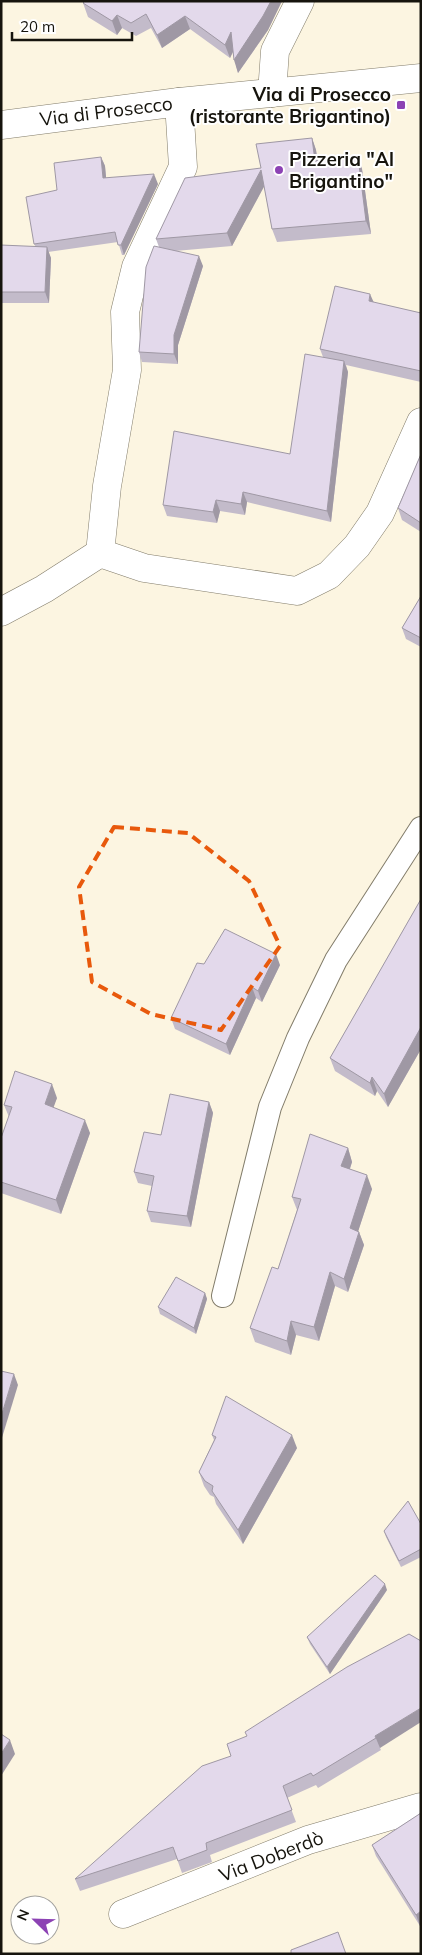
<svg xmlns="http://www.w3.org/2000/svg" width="422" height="1955" font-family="Mulish,sans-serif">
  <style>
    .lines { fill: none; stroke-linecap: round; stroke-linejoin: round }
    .lane-casing { stroke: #827c6a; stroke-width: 24 }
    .street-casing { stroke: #827c6a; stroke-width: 29 }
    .secondary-casing { stroke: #827c6a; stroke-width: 29 }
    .lane { stroke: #fff; stroke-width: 22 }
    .street { stroke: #fff; stroke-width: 28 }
    .secondary { stroke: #fff; stroke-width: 28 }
    .wall { fill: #c3bbca }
    .shaded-wall { fill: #9f98a4 }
    .building { fill: #e3d9eb; stroke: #9f98a4 }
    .marked { fill: none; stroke: #e8590c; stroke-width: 4; stroke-dasharray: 10 6; stroke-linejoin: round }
    .poi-dot { fill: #8c42b4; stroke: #fff; stroke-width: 2 }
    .labels { text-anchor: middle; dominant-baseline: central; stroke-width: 4; stroke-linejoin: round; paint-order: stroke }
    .poi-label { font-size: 19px; font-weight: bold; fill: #16140d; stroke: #fff; text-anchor: end }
    .street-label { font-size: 19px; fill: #16140d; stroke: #fff }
  </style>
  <rect width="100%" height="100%" fill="#fcf5e1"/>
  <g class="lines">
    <defs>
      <path id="lane" d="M223 1296 270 1107 298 1038 336 960 421 828"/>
      <g id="street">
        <path d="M272 93 275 51 300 1"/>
        <path d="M179 102 183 167 136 267 125 312 127 370 107 486 100 553 144 568 297 591 329 575 357 546 380 513 421 422"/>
        <path d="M1 612 44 589 100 553"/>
        <path d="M123 1914 308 1840 421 1807"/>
      </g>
      <path id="secondary" d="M1 125 179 102 421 78"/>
    </defs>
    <use href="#lane" class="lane-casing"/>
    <use href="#street" class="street-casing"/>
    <use href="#secondary" class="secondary-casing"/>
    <use href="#lane" class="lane"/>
    <use href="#street" class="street"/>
    <use href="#secondary" class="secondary"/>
  </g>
  <g class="wall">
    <path d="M85 1H282L268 30 238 73 233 52 230 58 190 29 162 48 151 28 136 36 122 28 117 35 88 17 83 3Z"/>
    <path d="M312 138 316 150 318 161 358 157 362 169 371 234 277 242 272 229 264 186 232 246 175 251 203 266 178 345V364L142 362 139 352 159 247 156 239 261 168Z"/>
    <path d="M101 157 105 166 106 178 158 184 124 255H122L118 242 48 252 51 258 49 303H1V245L36 247 34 244 57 190Z"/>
    <path d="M374 303 421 313V382L346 365 348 372 331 522 247 502 245 515 220 511 217 523 167 516 163 505 290 454 323 357 320 349Z"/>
    <path d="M421 454V532L402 520 398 508Z"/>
    <path d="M421 596V647L406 639 402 628Z"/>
    <path d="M421 899V1049L388 1107 377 1091 375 1096 335 1071 330 1058Z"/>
    <path d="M204 964 280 965 262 1002 256 998 230 1055 175 1029 171 1018Z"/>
    <path d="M57 1098 53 1107 90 1133 61 1214 1 1193V1138L9 1117 4 1105Z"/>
    <path d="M209 1102 213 1113 191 1227 151 1222 147 1211 152 1186 138 1183 134 1172 161 1135Z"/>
    <path d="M348 1148 352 1162 350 1169 372 1189 358 1231 359 1232 364 1245 348 1292 335 1286 319 1341 296 1335 291 1355 255 1342 250 1328 278 1269 297 1210 292 1197Z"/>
    <path d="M205 1293 207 1299 196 1334 160 1314 158 1307Z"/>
    <path d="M212 1435 297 1448 243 1544 216 1504 214 1497 210 1495 204 1486 199 1472 214 1440Z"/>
    <path d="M421 1524V1557L401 1567 386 1537 384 1531Z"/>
    <path d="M387 1590 330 1674 310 1644 307 1637Z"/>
    <path d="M409 1634 380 1748 381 1750 318 1788 316 1785 287 1798 296 1822 210 1855 212 1862 182 1873 177 1859 80 1891 75 1879 231 1756 247 1736Z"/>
    <path d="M421 1813V1925L420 1926 376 1856 372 1845Z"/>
  </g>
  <g class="shaded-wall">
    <path d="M271 1H282L268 30 238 73 234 60Z"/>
    <path d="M117 15 122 28 117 35 112 21Z"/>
    <path d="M185 16 190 29 162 48 157 35Z"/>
    <path d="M231 32 236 45 230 58 225 45Z"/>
    <path d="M312 138 316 150 319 174 315 161Z"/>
    <path d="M101 157 105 166 107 188 103 178Z"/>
    <path d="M358 157 362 169 371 234 366 221Z"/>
    <path d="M261 170 266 183 232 246 227 233Z"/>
    <path d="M154 174 158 184 124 255 121 245Z"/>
    <path d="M47 247 51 258 49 303 45 292Z"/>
    <path d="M199 256 203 266 178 345V364L174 354V335Z"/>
    <path d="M370 294 375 305 369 301Z"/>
    <path d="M344 361 348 372 331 522 327 511Z"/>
    <path d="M243 492 247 502 245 515 241 504Z"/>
    <path d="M216 500 220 511 217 523 213 512Z"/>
    <path d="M276 954 280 965 262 1002 258 991Z"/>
    <path d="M252 987 256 998 230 1055 226 1044Z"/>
    <path d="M421 1027V1049L388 1107 384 1094Z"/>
    <path d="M372 1077 377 1091 375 1096 370 1083Z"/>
    <path d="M52 1084 57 1098 50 1117 45 1104Z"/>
    <path d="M209 1102 213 1113 191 1227 187 1216Z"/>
    <path d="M85 1120 90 1133 61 1214 56 1200Z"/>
    <path d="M348 1148 352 1162 346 1180 341 1166Z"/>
    <path d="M367 1175 372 1189 355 1241 350 1228Z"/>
    <path d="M359 1232 364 1245 348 1292 344 1279Z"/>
    <path d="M330 1272 335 1286 319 1341 314 1327Z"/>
    <path d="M205 1293 207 1299 196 1334 194 1328Z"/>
    <path d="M291 1321 296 1335 291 1355 287 1341Z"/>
    <path d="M14 1374 18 1385 1 1441V1417Z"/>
    <path d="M292 1435 297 1448 243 1544 238 1530Z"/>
    <path d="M385 1584 387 1590 330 1674 327 1667Z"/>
    <path d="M421 1708V1722L380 1748 375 1736Z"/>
    <path d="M10 1740 15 1754 1 1776V1754Z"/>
    <path d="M421 1911V1925L420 1926 416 1915Z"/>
  </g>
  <g class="building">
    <path d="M85 1H271L263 16 234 60 231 32 225 45 185 16 157 35 146 14 131 23 117 15 112 21 83 3Z"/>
    <path d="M312 138 315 161 358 157 366 221 272 229 261 170 227 233 156 239 185 178 261 168 256 144Z"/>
    <path d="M101 157 103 178 154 174 121 245H118L115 232 34 244 26 197 57 190 54 163Z"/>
    <path d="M1 245 47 247 45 292H1Z"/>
    <path d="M154 246 199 256 174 335V354L139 352 146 267Z"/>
    <path d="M335 286 370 294 369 301 421 313V371L320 349Z"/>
    <path d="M305 354 344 361 327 511 243 492 241 504 216 500 213 512 163 505 174 431 290 454Z"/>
    <path d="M421 454V523L398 508Z"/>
    <path d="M421 596V638L402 628Z"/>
    <path d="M421 899V1027L384 1094 372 1077 370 1083 330 1058Z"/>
    <path d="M225 929 276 954 258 991 252 987 226 1044 171 1018 197 963 204 964Z"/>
    <path d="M15 1071 52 1084 45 1104 85 1120 56 1200 1 1182V1138L12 1107 4 1105Z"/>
    <path d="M170 1094 209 1102 187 1216 147 1211 154 1176 134 1172 144 1132 161 1135Z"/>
    <path d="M310 1134 348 1148 341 1166 367 1175 350 1228 359 1232 344 1279 330 1272 314 1327 291 1321 287 1341 250 1328 272 1267 278 1269 301 1199 292 1197Z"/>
    <path d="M176 1277 205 1293 194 1328 158 1307Z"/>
    <path d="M1 1371 14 1374 1 1417Z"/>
    <path d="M226 1396 292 1435 238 1530 212 1491 213 1486 205 1481 199 1472 216 1437 212 1435Z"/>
    <path d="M408 1501 421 1524V1549L399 1561 384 1531Z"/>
    <path d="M375 1575 385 1584 327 1667 307 1637Z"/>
    <path d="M409 1634 421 1641V1708L375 1736 376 1738 313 1776 311 1773 283 1786 292 1810 206 1843 207 1850 178 1861 173 1847 75 1879 202 1766 231 1756 227 1744 247 1736 245 1732 347 1667Z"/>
    <path d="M1 1734 10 1740 1 1754Z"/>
    <path d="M421 1813V1911L416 1915 372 1845Z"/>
    <path d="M338 1932 346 1954H291V1950Z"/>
  </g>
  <path class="marked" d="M114 827 188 833 249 881 280 946 221 1030 151 1014 92 982 79 887Z"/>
  <g class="poi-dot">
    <rect x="396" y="100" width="10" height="10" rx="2.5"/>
    <circle cx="279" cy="170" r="5"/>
  </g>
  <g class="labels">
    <g class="poi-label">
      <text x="391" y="94">Via di Prosecco<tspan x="391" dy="22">(ristorante Brigantino)</tspan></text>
      <text x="289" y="159" text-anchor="start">Pizzeria "Al<tspan x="289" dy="22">Brigantino"</tspan></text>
    </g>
    <g class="street-label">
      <text transform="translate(106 111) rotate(-7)">Via di Prosecco</text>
      <text transform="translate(271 1856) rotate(-21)">Via Doberdò</text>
    </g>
  </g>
  <rect width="422" height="1955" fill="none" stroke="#16140d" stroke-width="5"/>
  <g transform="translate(35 1920) rotate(293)"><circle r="24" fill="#ffffff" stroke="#a2a19e"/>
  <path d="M0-4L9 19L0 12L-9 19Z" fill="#8c42b4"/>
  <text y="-8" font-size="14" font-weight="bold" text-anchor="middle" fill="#16140d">N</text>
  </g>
  <path d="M12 32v8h120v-8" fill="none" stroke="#16140d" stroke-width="2.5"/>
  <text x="20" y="32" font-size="15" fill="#16140d" stroke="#ffffff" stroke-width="4" paint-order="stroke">20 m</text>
</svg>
